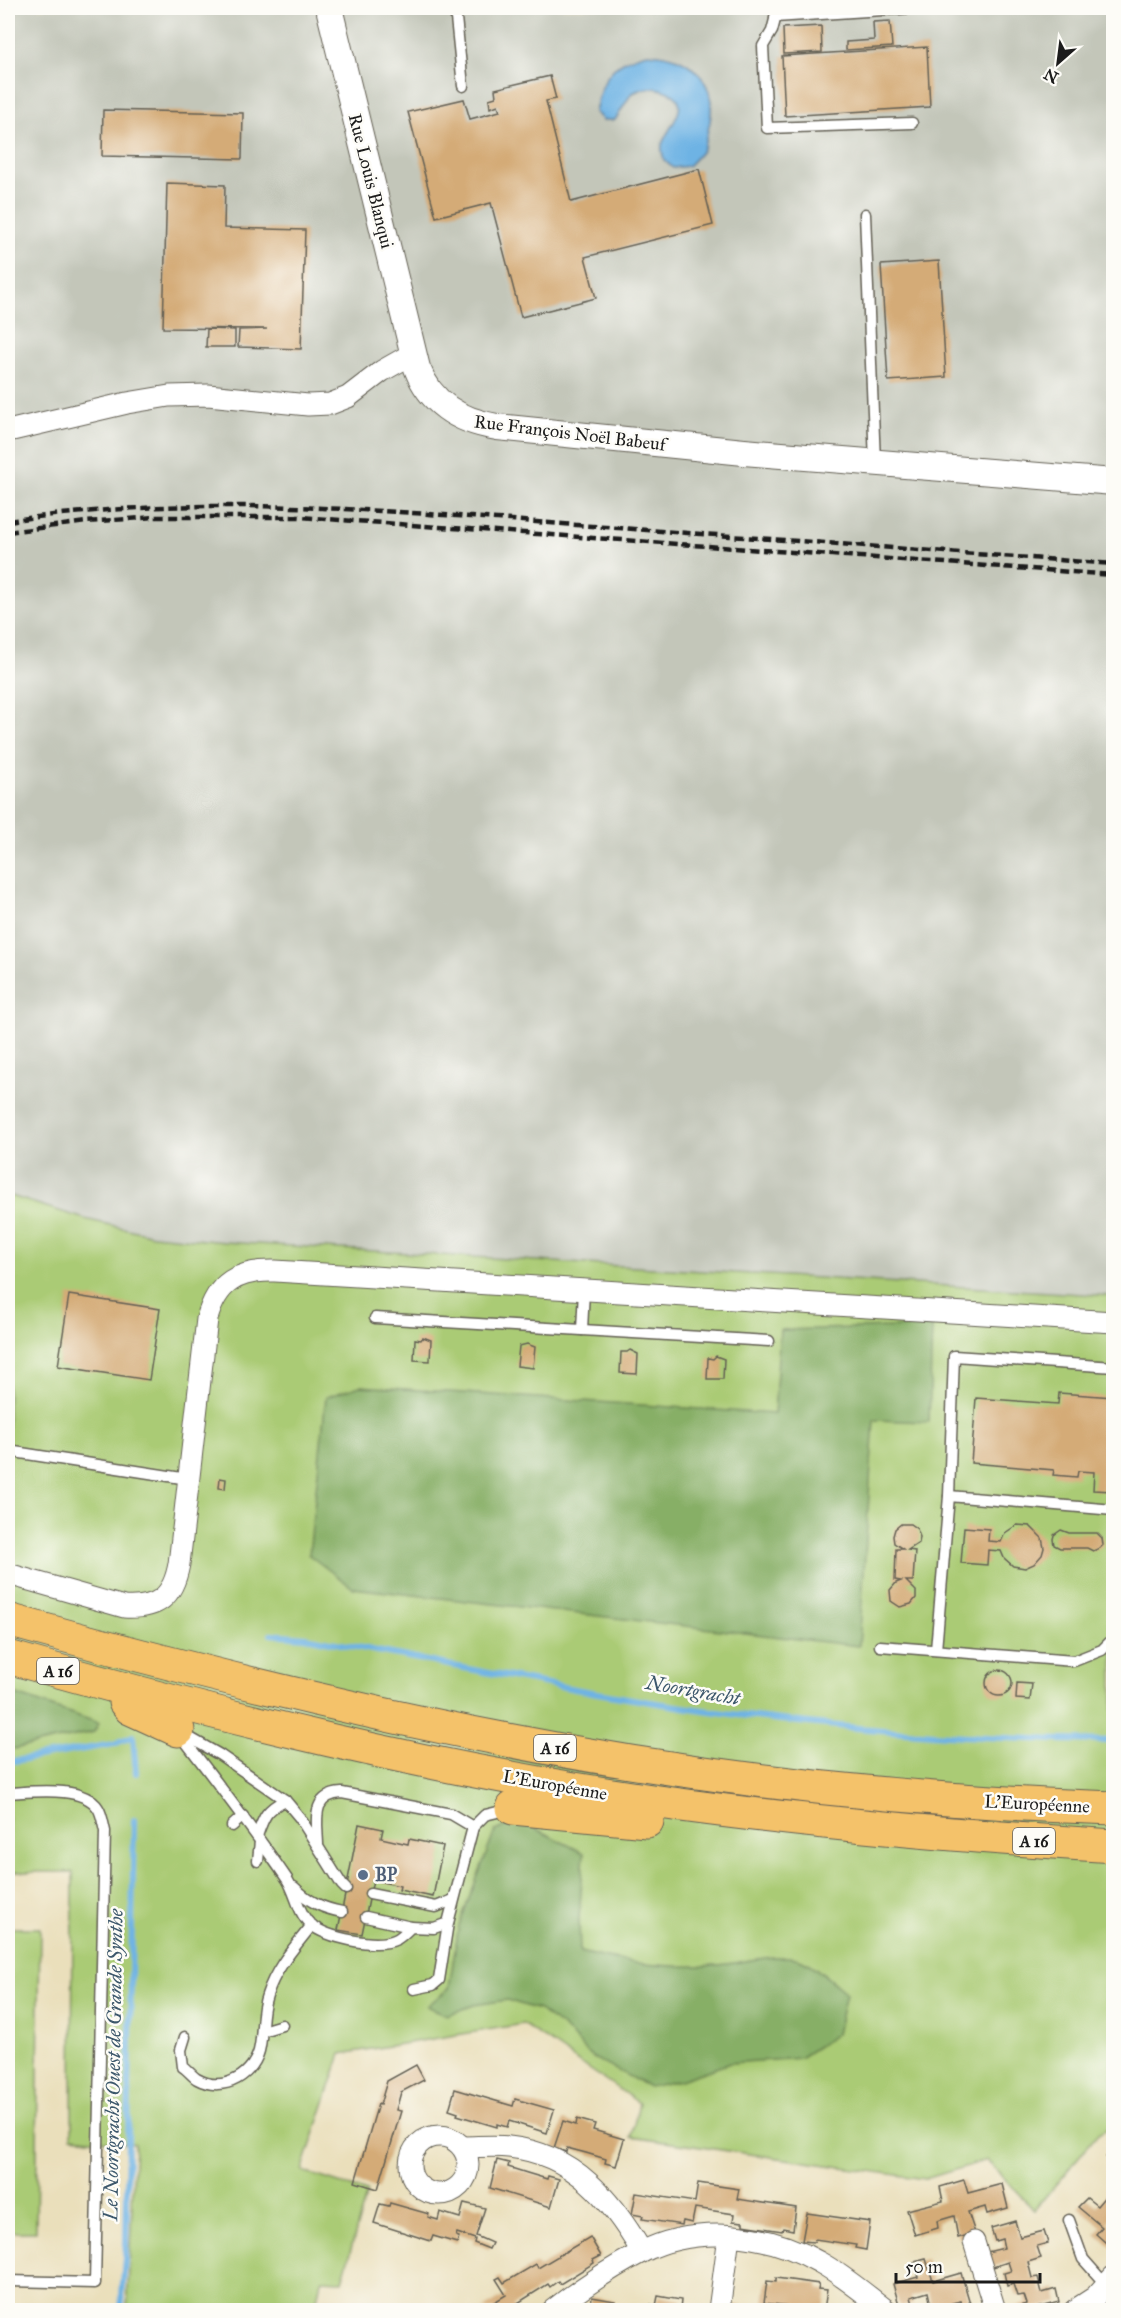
<svg xmlns="http://www.w3.org/2000/svg" width="1121" height="2318" font-family="'IM FELL Great Primer',serif">
  <style>
    .industrial { fill: #c3c6b9 }
    .green { fill: #aacb74; stroke: #637448; stroke-width: 1.5 }
    .forest { fill: #87af66; stroke: #526641; stroke-width: 1.5 }
    .water { fill: #6eb3e4; stroke: #456880; stroke-width: 1.5 }
    .lines { fill: none; stroke-linecap: round; stroke-linejoin: round }
    .stream { stroke: #6eb3e4; stroke-width: 6 }
    .building { fill: #d4ab77 }
    .service-casing { stroke: #646054; stroke-width: 13 }
    .minor-casing { stroke: #646054; stroke-width: 23 }
    .tertiary-casing { stroke: #646054; stroke-width: 28 }
    .motorway-casing { stroke: #646054; stroke-width: 35 }
    .service { stroke: #fff; stroke-width: 10 }
    .minor { stroke: #fff; stroke-width: 21 }
    .tertiary { stroke: #fff; stroke-width: 26 }
    .motorway { stroke: #f4c26a; stroke-width: 33 }
    .rail { stroke: #1c1c1c; stroke-width: 4.5; stroke-dasharray: 9 4.5; stroke-linecap: butt }
    .service-dot { fill: #5c6f8a; stroke: #fdfcf7; stroke-width: 2 }
    .labels { text-anchor: middle; dominant-baseline: central; stroke-width: 5; stroke-linejoin: round; paint-order: stroke }
    .shield { fill: #fdfcf7; stroke: #605f5e; stroke-width: 1.5 }
    .shield-label { font-size: 16px; font-weight: bold; fill: #1c1c1c }
    .street-label { font-size: 18px; fill: #1c1c1c; stroke: #fdfcf7 }
    .service-label { font-size: 18px; font-weight: bold; fill: #4e5e75; stroke: #fdfcf7; text-anchor: start }
    .water-label { font-size: 20px; font-style: italic; fill: #3d586c; stroke: #fdfcf7 }
  </style>
  <rect width="100%" height="100%" fill="#fdfcf7"/>
  <filter id="ink" filterUnits="userSpaceOnUse"><feTurbulence type="fractalNoise" baseFrequency=".0167" numOctaves="2"/><feDisplacementMap in="SourceGraphic" scale="12" xChannelSelector="R" yChannelSelector="G"/><feConvolveMatrix kernelMatrix="1 2 1 2 8 2 1 2 1" color-interpolation-filters="sRGB"/></filter>
  <filter id="wash" filterUnits="userSpaceOnUse"><feTurbulence type="fractalNoise" baseFrequency=".008" numOctaves="4" result="noise"/><feDisplacementMap in="SourceGraphic" scale="24" xChannelSelector="R" yChannelSelector="G"/><feGaussianBlur stdDeviation="1.35" result="paint"/><feColorMatrix in="noise" values="0 0 0 0 0 0 0 0 0 0 0 0 0 0 0 0 0 1.4 0 .05"/><feComposite in="paint" operator="in"/></filter>
  <g filter="url(#wash)">
    <rect width="100%" height="100%" fill="#eadfbb"/>
    <path class="industrial" d="M8 8H1113V1296L225 1242 153 1235 85 1219 8 1195Z"/>
    <g class="green">
      <path d="M8 1195 85 1219 153 1235 225 1242 1113 1296V2126L1098 2134 1034 2210 987 2160 925 2179 631 2137 639 2103 523 2024 341 2054 302 2171 367 2192 342 2281 321 2280 315 2310H127L135 2144 72 2137 73 1872H8Z"/>
      <path d="M8 1928H40L36 2232H8Z"/>
    </g>
    <g class="forest">
      <path d="M932 1326 929 1422 874 1420 859 1646 353 1588 309 1555 326 1397 360 1386 774 1414 780 1330Z"/>
      <path d="M8 1692 99 1723 94 1732 8 1750Z"/>
      <path d="M518 1820 584 1853 579 1919 580 1952C623 1963 670 1969 716 1965 739 1964 780 1951 802 1960 814 1965 835 1984 846 1993L837 2034 800 2058 730 2063 680 2080 649 2087 593 2058 564 2028 539 2010 507 2000 474 2005 447 2015 427 2006 449 1988 459 1925 495 1831Z"/>
    </g>
    <path class="water" d="M648 53C693 55 721 84 708 130 706 137 705 146 701 152 697 157 692 162 688 166L673 168 664 160C663 156 661 149 662 145 666 128 699 101 663 90 652 86 641 88 631 94L615 120H603L595 112C602 77 612 61 648 53Z"/>
    <g class="lines">
      <g class="stream">
        <path d="M271 1634 305 1637C451 1665 599 1697 747 1716 868 1731 991 1740 1114 1741"/>
        <path d="M8 1762 114 1744 133 1736 136 1773"/>
        <path d="M121 2310 126 2245 134 1820"/>
      </g>
    </g>
    <g id="blocks">
      <g class="building">
        <path d="M751 8H766L767 12H752Z"/>
        <path d="M890 21 892 47 846 50V42L874 40 873 22Z"/>
        <path d="M821 26 822 52 784 54 783 28Z"/>
        <path d="M927 47 930 107 785 116 782 56Z"/>
        <path d="M550 76 556 99 546 101 571 202 699 169 713 225 585 257 596 298 521 317 491 203 436 217 408 112 464 99 470 119 500 111 498 105 490 108 489 99 496 97 495 89Z"/>
        <path d="M103 110 243 113 242 159 102 156Z"/>
        <path d="M167 183 225 185 224 228 305 230 301 349 238 347 239 330 267 329 163 328Z"/>
        <path d="M939 261 946 377 888 381 881 265Z"/>
        <path d="M207 329 235 330V347H206Z"/>
        <path d="M69 1295 160 1309 149 1380 58 1366Z"/>
        <path d="M423 1337 431 1340 430 1361 414 1360 415 1339 421 1340Z"/>
        <path d="M527 1344 535 1347 533 1368 517 1366 519 1346Z"/>
        <path d="M630 1350 638 1354 637 1374 620 1373 621 1352H627Z"/>
        <path d="M716 1356 724 1359 723 1379H707L708 1358 713 1359Z"/>
        <path d="M1059 1393 1113 1397V1491L1093 1490 1094 1472 1078 1471 1077 1477 1053 1475 1054 1470 971 1463 976 1398 1058 1404Z"/>
        <path d="M220 1478 226 1479 225 1489 219 1488Z"/>
        <path d="M901 1524H910L917 1529 920 1537 919 1543 908 1550 915 1551 913 1581H906L916 1591V1598L911 1604 900 1607 891 1601 890 1590 896 1583 901 1581 895 1580 896 1549H903L894 1543 893 1536 895 1529Z"/>
        <path d="M1017 1525 1030 1526 1042 1538 1044 1548 1042 1555 1034 1564 1025 1568 1013 1566 1004 1558 1001 1551 988 1550 987 1565 961 1563 964 1527 989 1529 988 1541 1001 1542 1005 1533Z"/>
        <path d="M1061 1530 1069 1533H1097L1102 1538 1103 1545 1100 1548 1093 1551 1087 1548H1060L1054 1545 1053 1539 1054 1535Z"/>
        <circle cx="999" cy="1683" r="13"/>
        <path d="M1017 1683 1032 1684 1030 1700 1016 1699Z"/>
        <path d="M359 1824 383 1829 381 1838 408 1844 409 1839 443 1846 433 1897 399 1890 400 1886 373 1880 362 1934 338 1930Z"/>
        <path d="M416 2065 424 2080 401 2092 396 2110 401 2111 378 2189 355 2182 378 2104 380 2105 387 2081Z"/>
        <path d="M455 2089 513 2106 515 2099 554 2110 547 2133 509 2121 507 2127 497 2124V2127L457 2115 458 2113 449 2110Z"/>
        <path d="M577 2119 595 2124 593 2130 624 2139 616 2166 605 2163 606 2159 586 2153 567 2148 566 2152 554 2148 563 2121 576 2125Z"/>
        <path d="M1113 2148V2164L1106 2157Z"/>
        <path d="M497 2160 509 2163 508 2167 527 2173 547 2179 548 2176 559 2179 551 2207 490 2188Z"/>
        <path d="M964 2180 968 2193 1002 2184 1008 2208 987 2214 985 2207 968 2212 975 2233 958 2238 954 2216 937 2221 938 2228 915 2235 907 2210 943 2201 940 2187Z"/>
        <path d="M698 2183 739 2189 737 2199 796 2208 793 2230 783 2228 782 2231 743 2225V2222L733 2221 734 2214 695 2208 692 2223 683 2221 682 2225 642 2219 643 2216 632 2214 636 2193 695 2202Z"/>
        <path d="M1113 2187V2215L1108 2222 1113 2227V2249L1096 2234 1102 2227 1078 2207 1087 2198 1097 2206Z"/>
        <path d="M390 2203 429 2214 428 2217 438 2220 440 2212 460 2218 464 2203 485 2208 476 2236 492 2243 489 2249 474 2243 475 2239 457 2233 456 2236 459 2237 457 2243 433 2236 431 2241 374 2223 380 2204 389 2206Z"/>
        <path d="M807 2213 870 2222 866 2250 855 2248 856 2245 815 2239 814 2242 802 2241Z"/>
        <path d="M1015 2221 1020 2237 1044 2231 1048 2243 1037 2246 1041 2258 1028 2262 1032 2278 1038 2277 1042 2293 1056 2289 1059 2302 1029 2310H1002L1027 2304 1024 2295 1017 2296 1013 2284 1007 2286 1004 2273 1011 2271 1008 2262 987 2269 983 2253 1004 2248 1002 2239 995 2241 991 2228Z"/>
        <path d="M590 2237 601 2256 593 2260 594 2263 560 2284 558 2281 550 2287 548 2284 513 2306 516 2310H481L506 2295 496 2279 500 2277 504 2283 536 2264 538 2268Z"/>
        <path d="M926 2259 933 2281 961 2273 972 2310H963L961 2301 952 2303 954 2310H932L928 2292 911 2297 913 2304 900 2308 893 2284 918 2277 914 2262Z"/>
        <path d="M776 2278 819 2284 818 2289 827 2290 824 2310 764 2303 767 2281 776 2282Z"/>
        <path d="M658 2296 681 2300 680 2310H646L647 2305 656 2306Z"/>
        <path d="M592 2297 615 2301 613 2310H590Z"/>
        <path d="M727 2304 745 2306 744 2310H726Z"/>
      </g>
    </g>
  </g>
  <g filter="url(#ink)">
    <use href="#blocks" fill-opacity="0" stroke="#646054" stroke-width="1.5"/>
    <g class="lines">
      <defs>
        <g id="service">
          <path d="M455 8 463 86"/>
          <path d="M778 8 772 31 763 46 767 128 912 123"/>
          <path d="M775 17 913 8"/>
          <path d="M865 214 875 462"/>
          <path d="M375 1318 582 1330 584 1290"/>
          <path d="M582 1330 769 1341"/>
          <path d="M8 1451 188 1479"/>
          <path d="M949 1496 954 1356 1114 1367"/>
          <path d="M880 1646 1074 1661 1102 1650 1114 1638"/>
          <path d="M936 1650 949 1496 1114 1510"/>
          <path d="M179 1733C216 1781 253 1829 287 1879 296 1893 298 1913 310 1924 327 1938 377 1949 397 1939 402 1936 407 1931 411 1927L434 1928 448 1923 473 1827 485 1815 510 1809"/>
          <path d="M183 1734 220 1755 285 1800 300 1818 342 1885 346 1889"/>
          <path d="M8 1793C32 1792 83 1785 98 1808 102 1814 103 1824 105 1831L95 2283 8 2281"/>
          <path d="M232 1826 243 1816"/>
          <path d="M257 1836C264 1816 266 1810 285 1800"/>
          <path d="M318 1844C317 1819 311 1795 342 1793L451 1814 473 1827"/>
          <path d="M258 1861 260 1841"/>
          <path d="M294 1887C309 1902 322 1908 342 1912"/>
          <path d="M370 1894 436 1907 453 1900"/>
          <path d="M366 1917 411 1927"/>
          <path d="M414 1989 433 1985 439 1980 448 1923"/>
          <path d="M262 2031 282 2025"/>
          <path d="M185 2037 181 2050 183 2067C188 2070 192 2076 197 2079 224 2094 256 2074 260 2046 263 2029 261 2011 267 1995 276 1967 294 1948 312 1925"/>
          <path d="M1069 2220 1083 2259 1107 2286"/>
        </g>
        <g id="minor">
          <path d="M8 431 127 403 169 396 208 395 308 405 330 404 348 397 382 371 412 354"/>
          <path d="M8 1574 124 1607C158 1609 173 1597 179 1564L207 1319C217 1282 238 1270 275 1271L1114 1322"/>
          <circle cx="439" cy="2165" r="29"/>
          <path d="M463 2147C478 2147 494 2145 509 2147 574 2154 611 2199 642 2252"/>
          <path d="M974 2242 995 2310"/>
          <path d="M553 2310C580 2289 611 2268 642 2252 696 2225 767 2232 819 2262 843 2275 865 2294 886 2310"/>
          <path d="M719 2310 729 2236"/>
          <path d="M1075 2310 1095 2297 1114 2276"/>
        </g>
        <path id="tertiary" d="M329 8 417 368C431 404 459 421 497 427L744 452 1114 482"/>
        <g id="motorway">
          <path d="M8 1620C171 1665 336 1707 502 1739 703 1779 909 1801 1114 1808"/>
          <path d="M8 1657C219 1716 434 1770 652 1801 805 1823 960 1836 1114 1846"/>
          <path d="M125 1702 130 1708 178 1730"/>
          <path d="M513 1808 647 1821"/>
        </g>
      </defs>
      <use href="#service" class="service-casing"/>
      <use href="#minor" class="minor-casing"/>
      <use href="#tertiary" class="tertiary-casing"/>
      <use href="#motorway" class="motorway-casing"/>
      <use href="#service" class="service"/>
      <use href="#minor" class="minor"/>
      <use href="#tertiary" class="tertiary"/>
      <use href="#motorway" class="motorway"/>
      <g class="rail">
        <path d="M8 521C193 493 378 510 563 524 747 537 930 551 1114 564"/>
        <path d="M8 532 86 522 155 517H299L1114 575"/>
      </g>
    </g>
  </g>
  <circle class="service-dot" cx="363" cy="1875" r="6"/>
  <g class="labels">
    <g class="shield">
      <rect x="37" y="1658" width="42" height="26" rx="4.5"/>
      <rect x="534" y="1735" width="42" height="26" rx="4.5"/>
      <rect x="1013" y="1828" width="42" height="26" rx="4.5"/>
    </g>
    <g class="shield-label">
      <text x="58" y="1671">A 16</text>
      <text x="555" y="1748">A 16</text>
      <text x="1034" y="1841">A 16</text>
    </g>
    <g class="street-label">
      <text transform="translate(371 181) rotate(76)">Rue Louis Blanqui</text>
      <text transform="translate(570 433) rotate(7)">Rue François Noël Babeuf</text>
      <text transform="translate(555 1785) rotate(10)">L'Européenne</text>
      <text transform="translate(1037 1804) rotate(3)">L'Européenne</text>
    </g>
    <g class="service-label">
      <text x="375" y="1875">BP</text>
    </g>
    <g class="water-label">
      <text transform="translate(693 1690) rotate(10)">Noortgracht</text>
      <text transform="translate(113 2065) rotate(-89)">Le Noortgracht Ouest de Grande Synthe</text>
    </g>
  </g>
  <rect width="1121" height="2318" fill="none" stroke="#fdfcf7" stroke-width="30"/>
  <g transform="translate(1058 63) rotate(208)" stroke="#fdfcf7" stroke-width="4.5" paint-order="stroke">
  <path d="M0-4.5L10 22L0 15L-10 22Z" fill="#1c1c1c"/>
  <text y="-9" font-size="16" font-weight="bold" text-anchor="middle" fill="#1c1c1c">N</text>
  </g>
  <path d="M896 2273v9h144v-9" fill="none" stroke="#1c1c1c" stroke-width="3"/>
  <text x="905" y="2273" font-size="18" fill="#1c1c1c" stroke="#fdfcf7" stroke-width="4.5" paint-order="stroke">50 m</text>
</svg>
